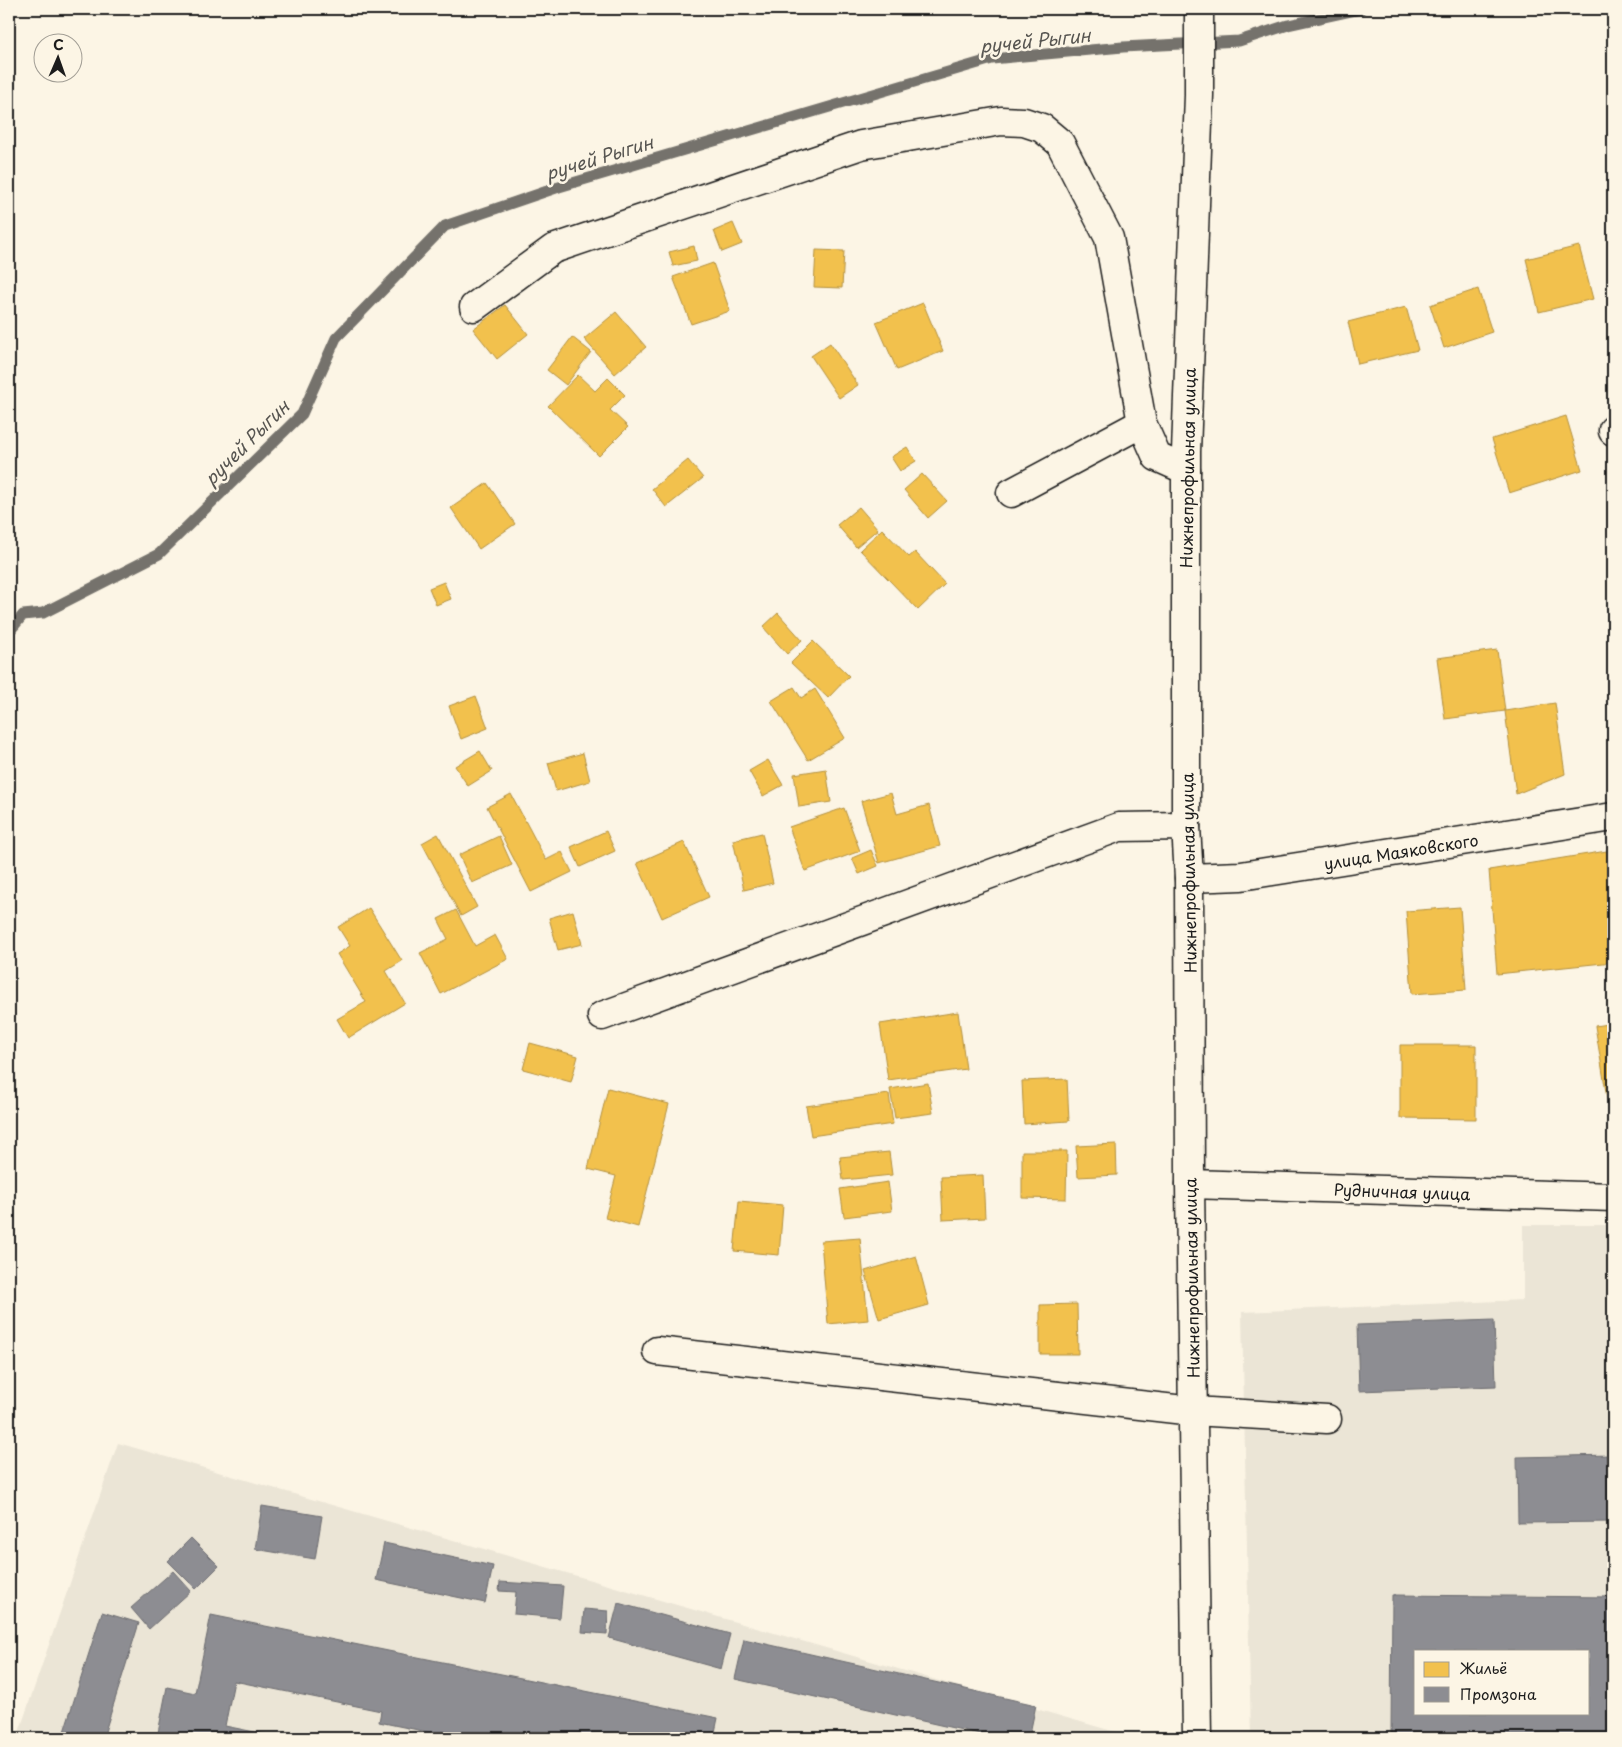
<svg xmlns="http://www.w3.org/2000/svg" width="1622" height="1747" font-family="'Playpen Sans',sans-serif">
  <style>
    .built { fill: #ebe5d6; fill-rule: evenodd }
    .homes { fill: #f2c14e; stroke: #b2903f }
    .industry { fill: #8d8d92; stroke: #6b6b6f; fill-rule: evenodd }
    .lines { fill: none; stroke-linecap: round; stroke-linejoin: round }
    .stream { stroke: #75726c; stroke-width: 11 }
    .minor-casing { stroke: #1c1c1c; stroke-width: 31 }
    .minor { stroke: #fcf5e5; stroke-width: 28 }
    .labels { text-anchor: middle; dominant-baseline: central; stroke-width: 5; stroke-linejoin: round; paint-order: stroke }
    .street-label { font-size: 16px; fill: #1c1c1c; stroke: #fcf5e5 }
    .water-label { font-size: 18px; font-style: italic; fill: #575551; stroke: #fcf5e5 }
  </style>
  <rect width="100%" height="100%" fill="#fcf5e5"/>
  <filter id="ink" filterUnits="userSpaceOnUse"><feTurbulence type="fractalNoise" baseFrequency=".02" numOctaves="2"/><feDisplacementMap in="SourceGraphic" scale="10" xChannelSelector="R" yChannelSelector="G"/><feConvolveMatrix kernelMatrix="1 2 1 2 8 2 1 2 1" color-interpolation-filters="sRGB"/></filter>
  <g filter="url(#ink)">
    <g class="built">
      <path d="M1523 1225H1613V1738H1251L1242 1312 1523 1300ZM1416 1651H1588V1713H1416Z"/>
      <path d="M118 1443 1119 1733V1738H17Z"/>
    </g>
    <g class="homes">
      <path d="M733 223 742 244 722 252 714 231Z"/>
      <path d="M694 246 697 261 673 266 669 252Z"/>
      <path d="M1579 246 1593 299 1539 312 1526 259Z"/>
      <path d="M816 250 844 251 842 288 814 287Z"/>
      <path d="M713 263 730 311 691 324 673 277Z"/>
      <path d="M1478 289 1492 332 1444 348 1430 305Z"/>
      <path d="M923 303 943 351 897 370 876 322Z"/>
      <path d="M505 305 528 334 497 359 473 329Z"/>
      <path d="M1406 307 1418 350 1358 364 1348 322Z"/>
      <path d="M616 312 646 347 615 374 584 339Z"/>
      <path d="M572 337 591 352 566 385 547 370Z"/>
      <path d="M830 343 858 385 839 398 811 356Z"/>
      <path d="M578 375 595 391 608 378 625 395 610 410 628 427 599 456 548 406Z"/>
      <path d="M1566 416 1582 470 1509 493 1492 439Z"/>
      <path d="M907 447 916 461 900 471 891 457Z"/>
      <path d="M688 460 703 478 666 507 652 489Z"/>
      <path d="M922 474 947 501 928 518 904 490Z"/>
      <path d="M487 483 515 524 479 549 451 508Z"/>
      <path d="M859 507 878 529 856 547 837 525Z"/>
      <path d="M882 529 909 557 915 552 945 584 918 610 860 550Z"/>
      <path d="M444 582 451 599 436 605 429 588Z"/>
      <path d="M778 613 802 640 787 654 763 627Z"/>
      <path d="M813 641 849 676 828 698 791 663Z"/>
      <path d="M1497 650 1505 711 1445 719 1437 658Z"/>
      <path d="M794 687 801 698 815 689 845 738 808 760 771 701Z"/>
      <path d="M476 696 488 728 461 739 449 706Z"/>
      <path d="M1555 703 1565 774 1516 794 1505 711Z"/>
      <path d="M480 751 492 771 468 786 455 766Z"/>
      <path d="M583 753 590 781 556 791 548 763Z"/>
      <path d="M768 760 783 785 763 796 749 771Z"/>
      <path d="M826 769 831 802 799 807 794 774Z"/>
      <path d="M891 793 897 814 929 805 940 846 879 863 861 801Z"/>
      <path d="M511 794 546 860 562 852 572 872 531 892 487 807Z"/>
      <path d="M844 808 860 851 805 871 789 827Z"/>
      <path d="M606 831 615 851 580 867 571 847Z"/>
      <path d="M762 833 773 883 744 890 733 840Z"/>
      <path d="M438 834 477 907 461 916 422 843Z"/>
      <path d="M499 836 512 865 472 883 459 855Z"/>
      <path d="M684 842 709 897 662 918 637 863Z"/>
      <path d="M871 850 878 866 859 874 852 858Z"/>
      <path d="M1613 850V962L1497 974 1489 870Z"/>
      <path d="M1460 907 1466 990 1412 994 1406 911Z"/>
      <path d="M369 908 402 961 386 971 405 1003 348 1038 337 1019 366 1002 337 954 350 946 338 927Z"/>
      <path d="M456 910 475 946 495 935 508 959 441 994 420 953 448 939 438 919Z"/>
      <path d="M573 911 582 944 558 950 549 918Z"/>
      <path d="M958 1012 966 1069 888 1080 880 1024Z"/>
      <path d="M1613 1023V1103L1608 1104 1595 1026Z"/>
      <path d="M530 1043 578 1056 571 1082 523 1069Z"/>
      <path d="M1400 1045H1476V1119L1400 1118Z"/>
      <path d="M1067 1079 1069 1121 1024 1124 1022 1081Z"/>
      <path d="M928 1083 933 1113 895 1118 890 1089Z"/>
      <path d="M608 1088 669 1104 638 1227 605 1218 616 1176 588 1169Z"/>
      <path d="M889 1094 893 1124 811 1136 806 1106Z"/>
      <path d="M1116 1144 1117 1175 1078 1177 1076 1146Z"/>
      <path d="M1022 1151H1067L1066 1199 1022 1198Z"/>
      <path d="M889 1152 892 1175 843 1180 840 1157Z"/>
      <path d="M983 1175 985 1218 943 1220 941 1177Z"/>
      <path d="M888 1182 892 1211 844 1217 840 1189Z"/>
      <path d="M739 1201 783 1205 779 1255 734 1251Z"/>
      <path d="M860 1238 868 1320 828 1324 821 1241Z"/>
      <path d="M916 1256 929 1305 879 1319 865 1271Z"/>
      <path d="M1077 1304 1078 1354H1040V1305Z"/>
    </g>
    <g class="industry">
      <path d="M1494 1320 1496 1386 1359 1391 1357 1325Z"/>
      <path d="M1613 1455V1522L1518 1523 1517 1457Z"/>
      <path d="M262 1506 322 1516 315 1559 255 1549Z"/>
      <path d="M191 1538 219 1566 196 1589 168 1561Z"/>
      <path d="M384 1543 493 1566 485 1603 376 1580Z"/>
      <path d="M173 1571 191 1591 149 1629 131 1608Z"/>
      <path d="M500 1582 563 1586 560 1618 514 1614 516 1592 499 1591Z"/>
      <path d="M1392 1595 1613 1597V1737L1391 1735ZM1416 1651H1588V1713H1416Z"/>
      <path d="M618 1603 730 1634 721 1669 609 1638Z"/>
      <path d="M584 1609 608 1611 607 1634 582 1632Z"/>
      <path d="M102 1612 139 1623 103 1738H62Z"/>
      <path d="M211 1615 718 1718 715 1732 744 1738H457L379 1722 381 1711 234 1681 225 1726 284 1738H157L167 1687 195 1693Z"/>
      <path d="M744 1639 1036 1705 1029 1738H998L735 1679Z"/>
    </g>
    <g class="lines">
      <path class="stream" d="M9 632 23 615 43 613 159 554 302 414 336 338 445 226 559 187 992 59 1123 47 1239 41 1288 25 1361 9"/>
      <defs>
        <g id="minor">
          <path d="M474 307 553 249 861 145 1001 121 1024 122 1042 128 1060 143 1109 238 1142 423 1157 457 1186 470"/>
          <path d="M1613 430V431"/>
          <path d="M1011 493 1142 423"/>
          <path d="M1189 878 1241 876 1613 817"/>
          <path d="M602 1016 1119 827 1186 826"/>
          <path d="M1190 1184 1613 1197"/>
          <path d="M657 1351 1193 1411 1327 1419"/>
          <path d="M1197 1738 1190 1184 1189 878 1186 826V452L1199 95V9"/>
        </g>
      </defs>
      <use href="#minor" class="minor-casing"/>
      <use href="#minor" class="minor"/>
    </g>
  </g>
  <g class="labels">
    <g class="street-label">
      <text transform="translate(1187 468) rotate(-89)">Нижнепрофильная улица</text>
      <text transform="translate(1401 851) rotate(-9)">улица Маяковского</text>
      <text transform="translate(1188 873) rotate(-91)">Нижнепрофильная улица</text>
      <text transform="translate(1402 1191) rotate(2)">Рудничная улица</text>
      <text transform="translate(1191 1278) rotate(-91)">Нижнепрофильная улица</text>
    </g>
    <g class="water-label">
      <text transform="translate(1035 40) rotate(-6)">ручей Рыгин</text>
      <text transform="translate(599 157) rotate(-17)">ручей Рыгин</text>
      <text transform="translate(246 442) rotate(-45)">ручей Рыгин</text>
    </g>
  </g>
  <rect width="1622" height="1747" fill="none" stroke="#fcf5e5" stroke-width="30"/>
  <rect x="15" y="15" width="1592" height="1717" fill="none" stroke="#1c1c1c" stroke-width="2" filter="url(#ink)"/>
  <rect x="1414" y="1650" width="175" height="65" fill="#fcf5e5" stroke="#a29e95"/>
  <rect x="1424" y="1662" width="25" height="15" fill="#f2c14e" stroke="#a29e95"/>
  <text x="1460" y="1674" font-size="15" fill="#1c1c1c">Жильё</text>
  <rect x="1424" y="1687" width="25" height="15" fill="#8d8d92" stroke="#a29e95"/>
  <text x="1460" y="1700" font-size="15" fill="#1c1c1c">Промзона</text>
  <g transform="translate(58 58) rotate(2)"><circle r="24" fill="#fcf5e5" stroke="#a29e95"/>
  <path d="M0-4L9 19L0 12L-9 19Z" fill="#1c1c1c"/>
  <text y="-8" font-size="14" font-weight="bold" text-anchor="middle" fill="#1c1c1c">С</text>
  </g>
</svg>
